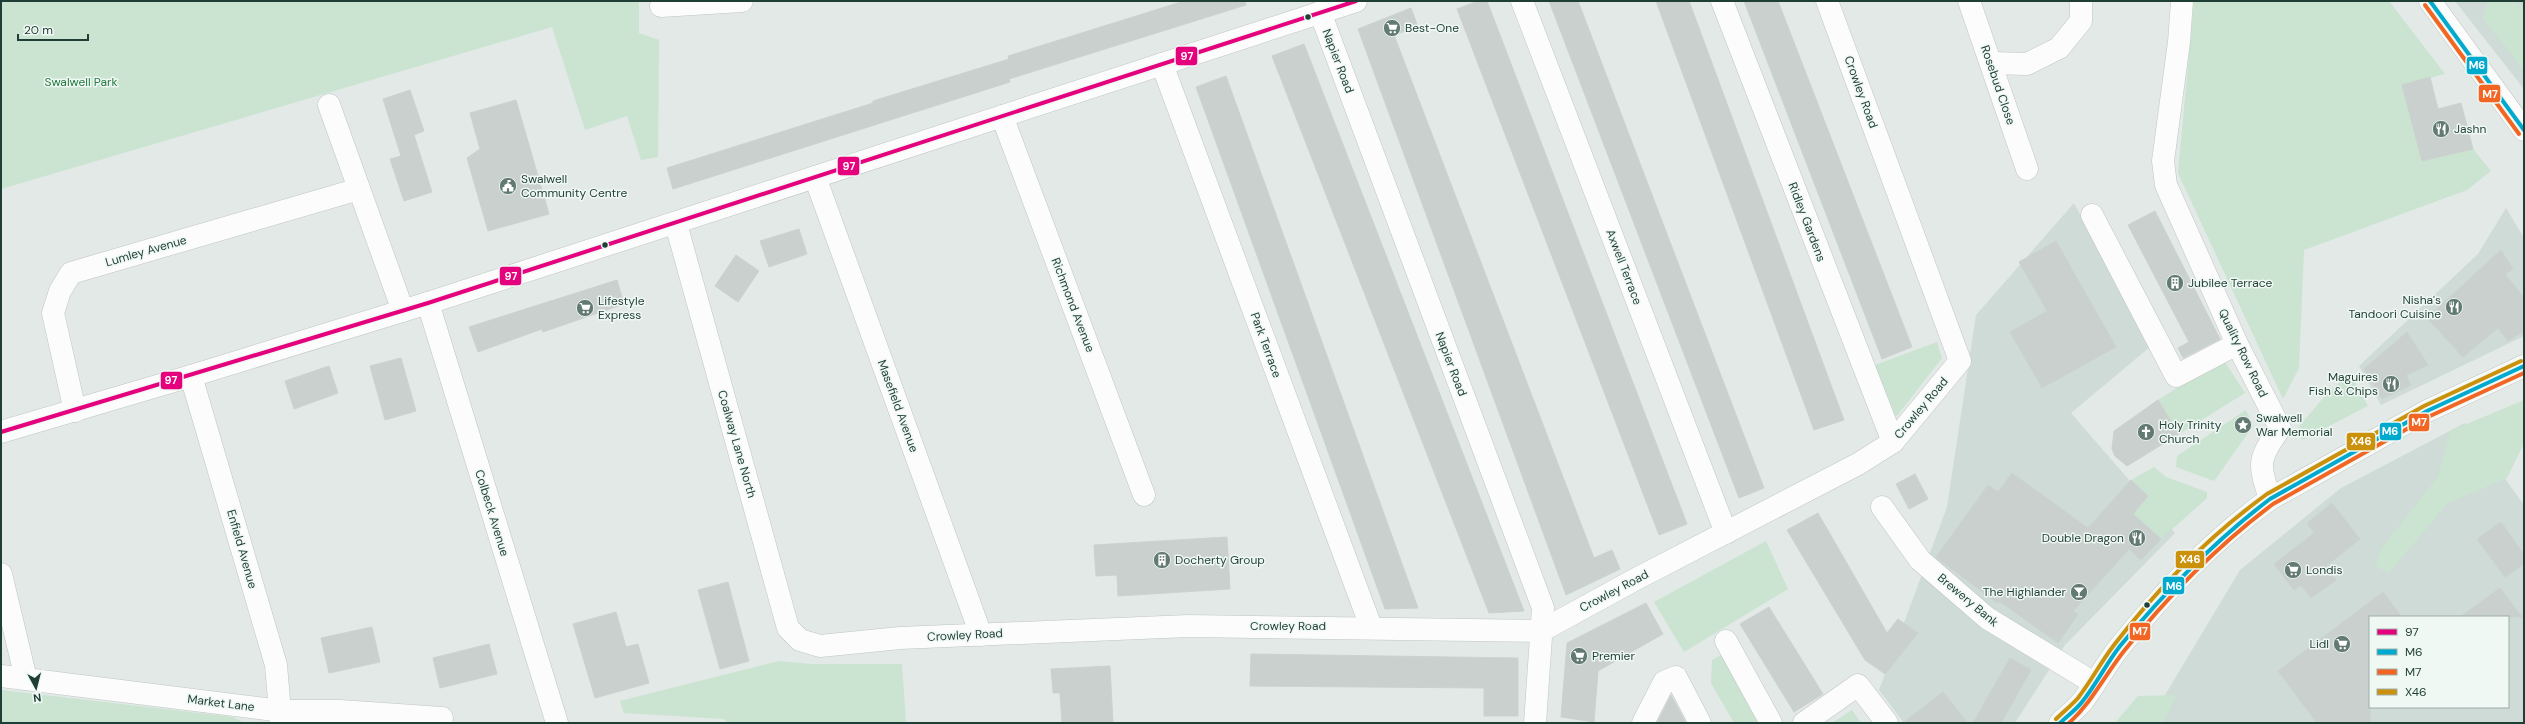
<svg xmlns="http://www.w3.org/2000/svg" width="2525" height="724" font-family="'DM Sans',sans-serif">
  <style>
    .built { fill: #cfdbd6; fill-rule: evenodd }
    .green { fill: #cae4d1 }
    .building { fill: #c9d0cd; stroke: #cbd2cf }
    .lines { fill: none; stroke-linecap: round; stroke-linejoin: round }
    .street-casing { stroke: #bfc6c3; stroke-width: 23 }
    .secondary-casing { stroke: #bec7c3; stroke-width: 23 }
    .street { stroke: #fbfcfb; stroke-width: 22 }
    .secondary { stroke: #fbfcfb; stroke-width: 22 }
    .bus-1-casing { stroke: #f0f8f4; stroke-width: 7 }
    .bus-2-casing { stroke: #f0f8f4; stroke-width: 7 }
    .bus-3-casing { stroke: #f0f8f4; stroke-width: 7 }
    .bus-4-casing { stroke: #f0f8f4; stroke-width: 7 }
    .bus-1 { stroke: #e5007d; stroke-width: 4 }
    .bus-2 { stroke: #00a9ce; stroke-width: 4 }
    .bus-3 { stroke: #f26522; stroke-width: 4 }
    .bus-4 { stroke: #cc910b; stroke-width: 4 }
    .bus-dot { fill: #1f3e35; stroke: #f0f8f4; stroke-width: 1.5 }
    .labels { text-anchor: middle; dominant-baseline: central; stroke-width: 3; stroke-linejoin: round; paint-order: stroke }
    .poi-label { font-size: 12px; fill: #1f3e35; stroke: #f0f8f4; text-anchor: start }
    .street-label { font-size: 12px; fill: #1f3e35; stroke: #f0f8f4 }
    .park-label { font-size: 12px; fill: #257943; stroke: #f0f8f4 }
    .line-badge { stroke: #f0f8f4; stroke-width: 1.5 }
    .badge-label { font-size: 11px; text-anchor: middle; font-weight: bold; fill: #fff }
  </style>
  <rect width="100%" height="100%" fill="#e2e9e6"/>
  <g class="built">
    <path d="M2455 1H2524V89Z"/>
    <path d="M2074 203 2150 347 2071 413 2175 533 2065 645 2015 723H1904L1879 690 1947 507 1976 315Z"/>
    <path d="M2506 208 2524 238V336L2381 405 2359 366 2478 254Z"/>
    <path d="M2465 423 2524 505V723H2154L2165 695 2240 570 2341 488ZM2370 617H2508V707H2370Z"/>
  </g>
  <g class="green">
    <path d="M1 1H639V33L659 40 658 157 641 160 627 116 585 130 552 27 1 189Z"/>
    <path d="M2194 1H2389L2445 74 2403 85 2422 161 2473 149 2491 171 2467 190 2304 250 2299 368 2283 399 2178 173Z"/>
    <path d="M2488 1H2514L2524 7V66L2521 67 2482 17Z"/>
    <path d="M1937 342 1942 358 1896 417 1875 365Z"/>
    <path d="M2223 359 2245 393 2179 434 2158 400Z"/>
    <path d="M2350 373 2368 406 2302 440 2298 428 2324 397Z"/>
    <path d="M2524 400V443L2507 478 2448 503 2389 573 2375 566 2381 549 2438 476 2450 431Z"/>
    <path d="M2246 410 2253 426 2214 481 2176 467 2177 456Z"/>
    <path d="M2154 467 2166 477 2207 492V498L2161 539 2133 514 2148 496 2131 480Z"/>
    <path d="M1766 541 1788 589 1684 652 1654 602Z"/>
    <path d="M1723 654 1760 723H1734L1711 683 1712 660Z"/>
    <path d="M779 661 811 664H902L906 723H727L724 719 624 713 620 701Z"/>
    <path d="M1 690 233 717 244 723H1Z"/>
    <path d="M2177 695 2163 723H2115L2138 696Z"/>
    <path d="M1852 710 1861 723H1832Z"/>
  </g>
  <g class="building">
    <path d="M1184 1H1245L1246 5 1009 79 1010 82 673 189 667 168 873 103V101L1009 59 1008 56Z"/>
    <path d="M1478 1H1487L1687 524 1659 535 1457 9Z"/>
    <path d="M1549 1H1578L1764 488 1739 498Z"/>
    <path d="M1656 1H1689L1844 420 1814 430Z"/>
    <path d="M1744 1H1778L1912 347 1882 359Z"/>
    <path d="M1411 8 1418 27 1394 35 1594 558 1612 550 1620 569 1566 595 1358 29Z"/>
    <path d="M1304 44 1524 611 1489 613 1272 56Z"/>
    <path d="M1226 76 1418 608 1385 609 1196 87Z"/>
    <path d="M2430 77 2438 109 2461 103 2473 149 2422 161 2402 85Z"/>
    <path d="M410 90 424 131 414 135 432 192 404 201 390 159 401 156 383 99Z"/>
    <path d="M516 100 549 214 488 231 467 158 480 149 470 113Z"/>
    <path d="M2155 211 2220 339 2183 358 2178 348 2189 342 2128 225Z"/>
    <path d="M799 229 807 254 769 267 760 241Z"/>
    <path d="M2056 241 2116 347 2042 388 2010 332 2047 311 2019 262Z"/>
    <path d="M2501 250 2513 269 2505 274 2524 298V327L2522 332 2508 341 2498 328 2463 357 2427 318Z"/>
    <path d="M736 255 759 271 738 302 715 286Z"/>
    <path d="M617 280 624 304 543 332 542 329 478 352 469 327Z"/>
    <path d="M2407 332 2428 365 2406 375 2411 385 2382 399 2364 369Z"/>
    <path d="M401 358 416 411 385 420 370 366Z"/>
    <path d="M329 366 338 393 294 409 285 381Z"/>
    <path d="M2158 400 2179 434 2127 466 2115 456 2112 449 2114 431Z"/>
    <path d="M2012 473 2088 528 2131 480 2148 496 2133 514 2161 539 2141 560 2129 549 2073 611 2078 614 2058 643 1999 601 1997 603 1936 557 1988 485 1998 492Z"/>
    <path d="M1915 474 1928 499 1909 509 1896 484Z"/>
    <path d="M2332 503 2360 539 2326 566 2336 580 2311 598 2301 585 2294 590 2274 564 2314 533 2307 523Z"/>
    <path d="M1818 513 1887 633 1898 619 1918 633 1885 674 1865 660 1787 530Z"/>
    <path d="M2501 522 2524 555V564L2505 577 2477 539Z"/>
    <path d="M1227 537 1230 589 1118 596 1117 575 1096 576 1094 545Z"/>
    <path d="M728 582 749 661 720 669 698 590Z"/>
    <path d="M2500 588 2522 617H2460Z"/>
    <path d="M2383 592 2402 617H2370V723H2317L2278 671Z"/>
    <path d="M1646 603 1663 634 1598 671 1594 722 1561 717 1567 643Z"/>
    <path d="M1769 607 1823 694 1794 712 1740 624Z"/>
    <path d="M616 612 626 647 638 644 649 683 595 698 573 624Z"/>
    <path d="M372 627 380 662 329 673 321 638Z"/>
    <path d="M489 644 497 674 440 688 433 658Z"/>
    <path d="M1251 654 1518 658V716H1484V688L1250 686Z"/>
    <path d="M2010 658 2031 670 2001 723H1973Z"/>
    <path d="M1110 666 1113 723H1062L1060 693H1053L1051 669Z"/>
    <path d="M1943 692 1968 723H1903Z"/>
    <path d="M1671 695 1686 723H1657Z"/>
  </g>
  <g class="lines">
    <defs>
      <g id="street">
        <path d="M1522 1 1726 533"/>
        <path d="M1722 1 1893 442"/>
        <path d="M1969 1 2027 169"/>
        <path d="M2182 1 2179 42 2163 161 2166 185 2237 344 2280 428C2258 460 2258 462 2270 499"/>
        <path d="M661 6 742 1"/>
        <path d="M1320 12 1543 608 1535 723"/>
        <path d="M1992 63 2027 64 2059 48 2081 21V1"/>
        <path d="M1162 64 1371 627"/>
        <path d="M329 105 403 311"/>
        <path d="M1002 116 1144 495"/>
        <path d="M815 177 981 635"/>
        <path d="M2092 215 2176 376 2237 344"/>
        <path d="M676 224 788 628 800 640 820 646 900 638 1188 626 1541 631 1638 578 1858 464 1893 442 1960 361 1827 1"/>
        <path d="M428 303 557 723"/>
        <path d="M191 376 276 665 281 723"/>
        <path d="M75 411 53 313 60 291 71 273 359 189"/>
        <path d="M1 432 191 376 428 303 1356 1"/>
        <path d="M1882 507 1920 560 1987 618 2094 683"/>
        <path d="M1 574 26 679"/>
        <path d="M1726 641 1771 723"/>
        <path d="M1 676 282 711H340L442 718"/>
        <path d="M1643 723 1664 682 1676 677 1700 723"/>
        <path d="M1804 723 1858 685 1887 723"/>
      </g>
      <g id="secondary">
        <path d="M2430 1 2524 130"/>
        <path d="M2060 723C2067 716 2075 710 2082 702 2095 685 2105 666 2118 649 2163 593 2211 541 2270 499L2427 411 2524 366"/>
      </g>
    </defs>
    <use href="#street" class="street-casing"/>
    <use href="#secondary" class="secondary-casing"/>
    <use href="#street" class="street"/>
    <use href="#secondary" class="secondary"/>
    <defs>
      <path id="bus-1" d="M1 432 428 303 1356 1"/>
      <g id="bus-2">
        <path d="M2430 1 2524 130"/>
        <path d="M2060 723C2067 716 2076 710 2082 702 2096 685 2106 664 2120 646 2165 592 2213 542 2270 499L2427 411 2524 366"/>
      </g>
      <g id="bus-3">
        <path d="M2425 5 2519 134"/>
        <path d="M2069 723C2092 702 2105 675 2124 651 2168 596 2217 546 2273 504L2430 416 2524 373"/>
      </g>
      <path id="bus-4" d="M2056 719C2063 712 2071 706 2078 698 2091 681 2101 662 2114 645 2158 588 2209 536 2267 494L2424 406 2521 361"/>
    </defs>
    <use href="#bus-1" class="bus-1-casing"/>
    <use href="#bus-2" class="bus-2-casing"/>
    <use href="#bus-3" class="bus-3-casing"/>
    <use href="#bus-4" class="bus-4-casing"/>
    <use href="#bus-1" class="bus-1"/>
    <use href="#bus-2" class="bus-2"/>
    <use href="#bus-3" class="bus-3"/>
    <use href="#bus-4" class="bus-4"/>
  </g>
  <defs>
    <symbol id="supermarket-disc" viewBox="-11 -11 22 22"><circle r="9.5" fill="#637a73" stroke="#f0f8f4"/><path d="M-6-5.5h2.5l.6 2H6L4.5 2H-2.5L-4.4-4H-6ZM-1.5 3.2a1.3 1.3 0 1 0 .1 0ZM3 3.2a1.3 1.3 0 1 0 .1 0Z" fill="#fff"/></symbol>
    <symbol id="restaurant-disc" viewBox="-11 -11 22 22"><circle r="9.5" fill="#637a73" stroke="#f0f8f4"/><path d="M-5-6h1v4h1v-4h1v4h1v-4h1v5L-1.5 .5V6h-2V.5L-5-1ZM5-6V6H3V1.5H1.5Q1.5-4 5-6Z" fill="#fff"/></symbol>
    <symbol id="civic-disc" viewBox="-11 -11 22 22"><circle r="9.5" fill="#637a73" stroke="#f0f8f4"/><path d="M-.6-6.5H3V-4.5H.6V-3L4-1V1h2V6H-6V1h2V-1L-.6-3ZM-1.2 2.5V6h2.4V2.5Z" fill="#fff"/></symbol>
    <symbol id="building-disc" viewBox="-11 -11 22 22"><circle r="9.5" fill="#637a73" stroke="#f0f8f4"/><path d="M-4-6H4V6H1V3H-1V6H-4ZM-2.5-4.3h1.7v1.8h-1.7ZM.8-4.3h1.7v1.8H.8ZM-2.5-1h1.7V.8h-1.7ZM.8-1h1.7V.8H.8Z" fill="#fff"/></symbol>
    <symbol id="sight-disc" viewBox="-11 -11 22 22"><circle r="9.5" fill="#637a73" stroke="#f0f8f4"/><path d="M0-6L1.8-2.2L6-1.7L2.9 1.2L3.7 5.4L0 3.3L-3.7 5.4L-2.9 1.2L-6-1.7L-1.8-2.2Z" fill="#fff"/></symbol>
    <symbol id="church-disc" viewBox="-11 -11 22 22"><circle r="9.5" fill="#637a73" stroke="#f0f8f4"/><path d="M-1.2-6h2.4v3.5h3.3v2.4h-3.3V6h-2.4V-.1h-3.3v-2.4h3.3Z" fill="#fff"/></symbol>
    <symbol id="bar-disc" viewBox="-11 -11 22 22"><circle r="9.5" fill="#637a73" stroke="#f0f8f4"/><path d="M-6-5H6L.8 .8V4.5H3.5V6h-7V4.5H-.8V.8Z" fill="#fff"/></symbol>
  </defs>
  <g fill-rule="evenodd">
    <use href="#supermarket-disc" x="1382" y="18" width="20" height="20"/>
    <use href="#restaurant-disc" x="2431" y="119" width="20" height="20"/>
    <use href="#civic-disc" x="498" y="176" width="20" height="20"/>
    <use href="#building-disc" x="2165" y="273" width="20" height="20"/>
    <use href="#restaurant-disc" x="2444" y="297" width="20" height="20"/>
    <use href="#supermarket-disc" x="575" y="298" width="20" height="20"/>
    <use href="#restaurant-disc" x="2381" y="374" width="20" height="20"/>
    <use href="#sight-disc" x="2233" y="415" width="20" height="20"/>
    <use href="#church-disc" x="2136" y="422" width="20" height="20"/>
    <use href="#restaurant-disc" x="2127" y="528" width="20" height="20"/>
    <use href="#building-disc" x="1152" y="550" width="20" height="20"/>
    <use href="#supermarket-disc" x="2283" y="560" width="20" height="20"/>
    <use href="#bar-disc" x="2069" y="582" width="20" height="20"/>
    <use href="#supermarket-disc" x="2332" y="634" width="20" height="20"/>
    <use href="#supermarket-disc" x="1569" y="646" width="20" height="20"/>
  </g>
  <g class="bus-dot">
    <circle cx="1308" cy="17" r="3.5"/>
    <circle cx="605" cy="245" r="3.5"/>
    <circle cx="2147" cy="605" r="3.5"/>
  </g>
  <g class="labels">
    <g class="poi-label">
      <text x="1405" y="28">Best-One</text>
      <text x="2454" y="129">Jashn</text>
      <text x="521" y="179">Swalwell<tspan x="521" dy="14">Community Centre</tspan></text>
      <text x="2188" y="283">Jubilee Terrace</text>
      <text x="2441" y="300" text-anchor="end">Nisha's<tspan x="2441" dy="14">Tandoori Cuisine</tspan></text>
      <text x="598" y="301">Lifestyle<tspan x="598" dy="14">Express</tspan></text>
      <text x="2378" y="377" text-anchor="end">Maguires<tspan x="2378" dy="14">Fish &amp; Chips</tspan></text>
      <text x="2256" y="418">Swalwell<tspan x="2256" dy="14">War Memorial</tspan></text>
      <text x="2159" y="425">Holy Trinity<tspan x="2159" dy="14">Church</tspan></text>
      <text x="2124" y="538" text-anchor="end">Double Dragon</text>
      <text x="1175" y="560">Docherty Group</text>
      <text x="2306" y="570">Londis</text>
      <text x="2066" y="592" text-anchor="end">The Highlander</text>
      <text x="2329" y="644" text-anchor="end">Lidl</text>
      <text x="1592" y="656">Premier</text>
    </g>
    <g class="street-label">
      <text transform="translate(1338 61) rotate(69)">Napier Road</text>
      <text transform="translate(1998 85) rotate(71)">Rosebud Close</text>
      <text transform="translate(1861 92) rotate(70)">Crowley Road</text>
      <text transform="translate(1807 222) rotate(69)">Ridley Gardens</text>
      <text transform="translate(146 251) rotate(-16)">Lumley Avenue</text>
      <text transform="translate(1624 267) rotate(69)">Axwell Terrace</text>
      <text transform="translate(1073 305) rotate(69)">Richmond Avenue</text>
      <text transform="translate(1266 345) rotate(70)">Park Terrace</text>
      <text transform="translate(2243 353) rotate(64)">Quality Row Road</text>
      <text transform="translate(1451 364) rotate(69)">Napier Road</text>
      <text transform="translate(898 406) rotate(70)">Masefield Avenue</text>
      <text transform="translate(1921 408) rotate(-50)">Crowley Road</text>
      <text transform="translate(737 444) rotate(74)">Coalway Lane North</text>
      <text transform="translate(492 513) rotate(73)">Colbeck Avenue</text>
      <text transform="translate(242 549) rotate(74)">Enfield Avenue</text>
      <text transform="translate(1614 591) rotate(-28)">Crowley Road</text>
      <text transform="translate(1968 600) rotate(40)">Brewery Bank</text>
      <text x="1288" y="626">Crowley Road</text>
      <text transform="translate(965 635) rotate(-3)">Crowley Road</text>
      <text transform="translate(221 703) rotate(7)">Market Lane</text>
    </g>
    <g class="park-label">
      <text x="81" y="82">Swalwell Park</text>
    </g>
  </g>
  <g class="line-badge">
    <rect x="1175" y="46" width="23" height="20" rx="4" fill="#e5007d"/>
    <rect x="2466" y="56" width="22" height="19" rx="4" fill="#00a9ce"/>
    <rect x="2478" y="84" width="23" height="19" rx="4" fill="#f26522"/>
    <rect x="837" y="156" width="23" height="20" rx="4" fill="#e5007d"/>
    <rect x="499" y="266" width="23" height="20" rx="4" fill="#e5007d"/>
    <rect x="160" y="371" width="23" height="19" rx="4" fill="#e5007d"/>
    <rect x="2408" y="413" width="22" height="19" rx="4" fill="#f26522"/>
    <rect x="2379" y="422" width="23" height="19" rx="4" fill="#00a9ce"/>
    <rect x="2346" y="432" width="30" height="19" rx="4" fill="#cc910b"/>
    <rect x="2175" y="550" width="30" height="19" rx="4" fill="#cc910b"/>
    <rect x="2162" y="576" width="23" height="19" rx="4" fill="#00a9ce"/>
    <rect x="2129" y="622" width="22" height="19" rx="4" fill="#f26522"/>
  </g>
  <g class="badge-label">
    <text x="1187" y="60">97</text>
    <text x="2477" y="69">M6</text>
    <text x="2490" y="98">M7</text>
    <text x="849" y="170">97</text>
    <text x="511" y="280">97</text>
    <text x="171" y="384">97</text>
    <text x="2419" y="426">M7</text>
    <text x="2390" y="435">M6</text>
    <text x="2361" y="445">X46</text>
    <text x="2190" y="563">X46</text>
    <text x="2174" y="590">M6</text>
    <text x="2140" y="635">M7</text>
  </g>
  <rect width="2525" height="724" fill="none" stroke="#1f3e35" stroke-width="4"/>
  <rect x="2369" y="616" width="140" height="92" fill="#f0f8f4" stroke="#9caea8"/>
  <rect x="2377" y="629" width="20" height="6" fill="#e5007d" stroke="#9caea8"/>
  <text x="2405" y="636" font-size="12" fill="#1f3e35">97</text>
  <rect x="2377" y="649" width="20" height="6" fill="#00a9ce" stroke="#9caea8"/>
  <text x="2405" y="656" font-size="12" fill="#1f3e35">M6</text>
  <rect x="2377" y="669" width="20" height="6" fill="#f26522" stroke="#9caea8"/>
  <text x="2405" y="676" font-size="12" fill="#1f3e35">M7</text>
  <rect x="2377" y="689" width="20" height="6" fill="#cc910b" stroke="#9caea8"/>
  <text x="2405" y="696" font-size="12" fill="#1f3e35">X46</text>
  <g transform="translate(36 688) rotate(173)" stroke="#f0f8f4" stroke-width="3" paint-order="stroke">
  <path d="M0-3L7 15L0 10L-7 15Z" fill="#1f3e35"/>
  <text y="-6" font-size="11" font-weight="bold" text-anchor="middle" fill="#1f3e35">N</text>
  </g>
  <path d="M18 34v6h70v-6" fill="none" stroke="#1f3e35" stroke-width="2"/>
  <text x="24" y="34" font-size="12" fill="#1f3e35" stroke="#f0f8f4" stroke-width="3" paint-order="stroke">20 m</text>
</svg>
